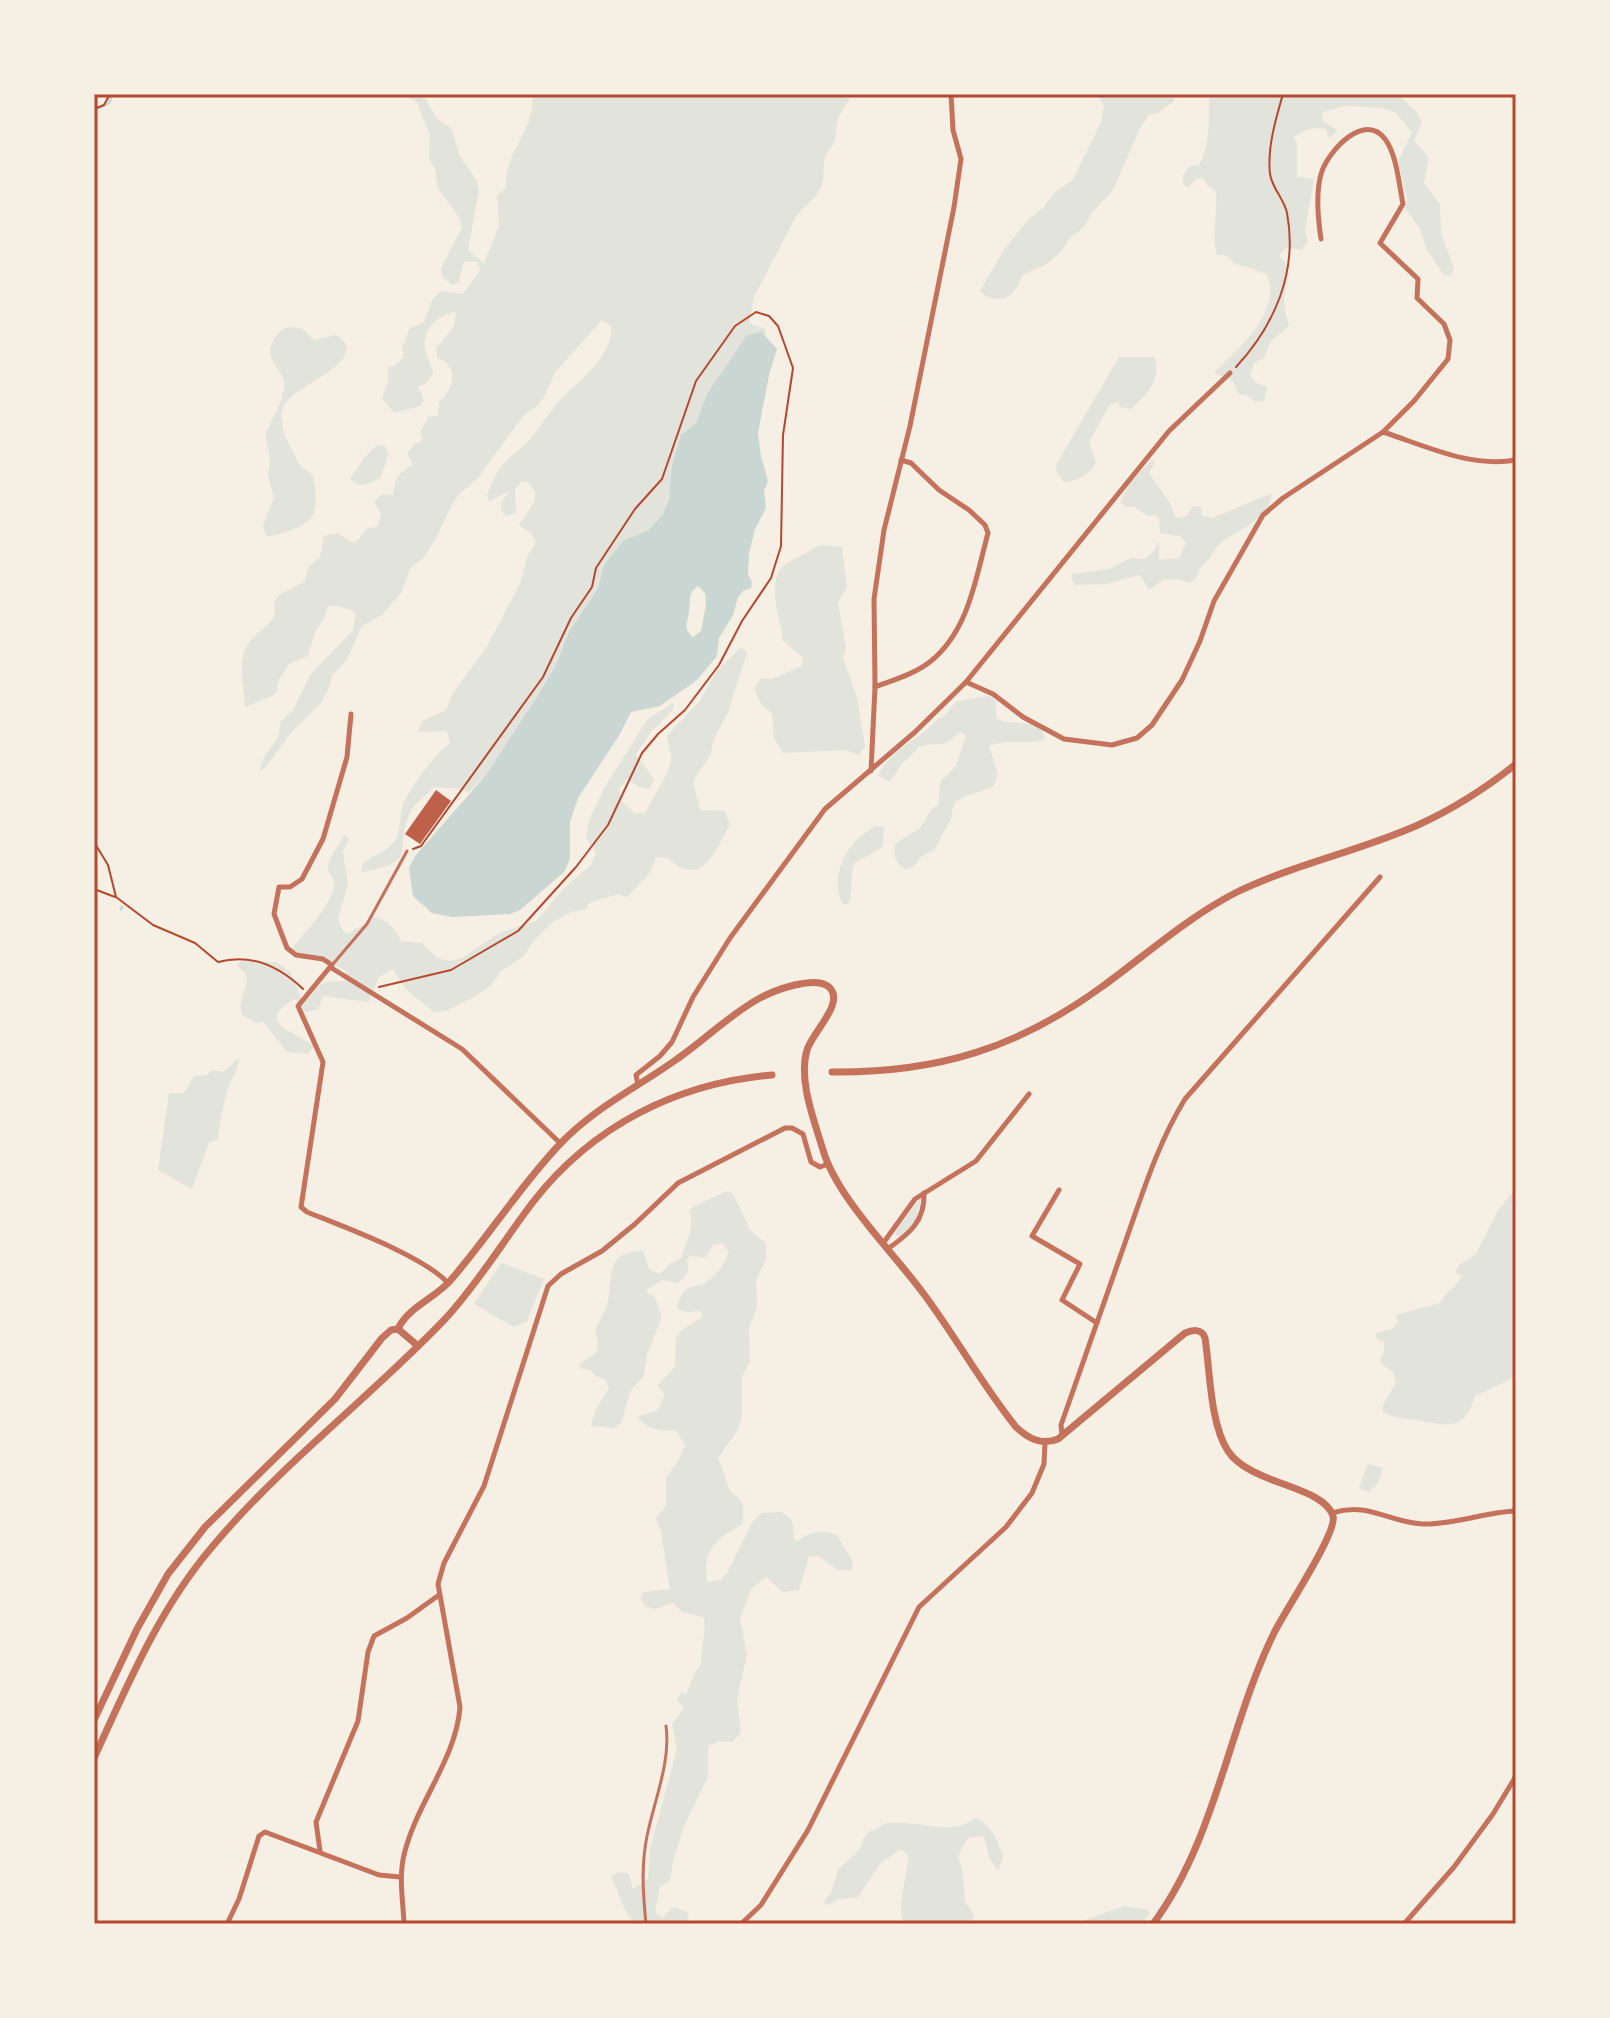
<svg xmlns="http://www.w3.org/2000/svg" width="1610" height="2018" font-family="Quicksand,sans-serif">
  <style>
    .green { fill: #e2e4dc }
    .water { fill: #c9d6d2; fill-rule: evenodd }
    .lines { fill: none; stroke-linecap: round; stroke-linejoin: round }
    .stream { stroke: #c9d6d2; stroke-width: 3 }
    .building { fill: #bf614a }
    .path { stroke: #b5482f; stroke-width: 2 }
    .service { stroke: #c5725c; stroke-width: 3 }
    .minor { stroke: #c5725c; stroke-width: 5 }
    .tertiary { stroke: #c5725c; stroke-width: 7 }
    .neatline { fill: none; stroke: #b5482f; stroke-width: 3 }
  </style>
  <rect width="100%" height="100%" fill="#f6efe4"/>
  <g class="green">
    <path d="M404 94C427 94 424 97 435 115 438 121 445 124 451 128L460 156 477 181 479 191 468 250 484 263 499 226 497 196 506 188C502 154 537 129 532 94H852C848 104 840 111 837 122 835 128 837 136 835 141 832 148 826 151 825 158 822 169 826 177 820 189 814 201 803 206 795 218L754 297 749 323 764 328 767 335 758 331 743 341 707 394 696 423 684 432 672 465V485L663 514 648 531 604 565 598 588 569 632 555 667 486 775 468 793 461 789 433 787C427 796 416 801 411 811 391 851 423 861 362 872V864C373 854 389 853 396 838 402 827 399 813 404 802 413 783 434 756 450 743L447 731 418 732 422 721 446 710 453 693 488 645 521 581 527 557 536 542 531 533 519 525 535 501V491L528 482 522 481 515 489 516 513 506 516 501 511 502 502 510 490 489 502 487 495C491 485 495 475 501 467 508 457 516 453 524 445 537 433 544 419 555 406 574 383 613 360 611 326L602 320 556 371 544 397 536 407 524 415 477 479 461 492 453 503 435 540 423 558 411 567 401 593 382 615 362 626 346 661 333 674 328 690 320 704 289 735 266 767 260 771C261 757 269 751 276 741 280 736 279 728 281 721L293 710 311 674 353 630 356 612 339 606H328L324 619 315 632 308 656 289 664 278 681 277 691 272 696 245 707C244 687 237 660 248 644 256 633 267 627 275 616L274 602 279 595 304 582 309 566 320 557 324 536 337 533 355 543 367 529 377 527 381 514 374 502 382 494 393 495C395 479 398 473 413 465L407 454 413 445 422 441 421 431 428 417 438 416 439 402C454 389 460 365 437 358L436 348 453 328 456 312C440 313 421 330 425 348 426 357 432 364 433 374L426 384 418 386 424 400 421 406 394 413 382 399 388 382V367L395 366 404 357 402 348 410 328 424 322 432 300 441 291 463 294 480 270 478 262 464 261 459 282 453 285 442 277 441 268 462 227C458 208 446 204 439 189 434 177 440 172 429 160L430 136 417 102Z"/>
    <path d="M1097 94H1177L1173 102 1158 113 1149 115 1140 128 1113 190 1091 214 1084 227 1069 239 1062 251 1047 264 1021 276C1017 298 996 307 980 291L1003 251 1028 220 1042 209 1056 191 1073 180 1101 122 1104 106Z"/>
    <path d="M1209 94 1398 95 1417 112 1422 122 1414 141C1436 162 1427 157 1424 183L1440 204 1441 233 1454 268 1450 276 1444 275 1427 250 1419 227 1406 210 1407 198 1398 162 1412 132 1396 113 1383 108 1343 106 1323 112 1322 121 1338 130 1330 138 1326 130C1315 125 1304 130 1294 137L1297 144V177L1314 179 1305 230 1308 242 1301 250 1286 248 1279 256C1295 272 1286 280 1284 300 1284 308 1287 318 1289 326L1271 341 1264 358 1254 363 1250 376 1256 383 1267 387 1264 401 1255 402 1249 396 1238 394 1233 381 1214 373C1238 348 1282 314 1267 274L1234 263 1226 255H1217C1211 236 1218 212 1216 192L1208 186 1203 178 1195 180 1188 188 1183 184V175L1190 166 1199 165C1211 144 1209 117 1209 94Z"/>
    <path d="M291 327 302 329 315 340 335 335C372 353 310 383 297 392 290 397 284 404 281 412L284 434 300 466 313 475C315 485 318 505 313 515 306 527 279 536 266 536L263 525 274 498 268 475 270 458 265 435 281 401 285 386 283 377 272 360 270 349 275 337 283 329Z"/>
    <path d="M1119 357H1154C1163 378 1146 395 1131 409L1120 407 1118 402 1109 405 1089 442 1096 463C1089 475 1078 481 1064 482L1057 473 1056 465Z"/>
    <path d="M377 445 384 446 389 453 380 478C368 484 360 489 350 479L364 458Z"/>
    <path d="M1152 460 1155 462 1149 473 1170 503 1176 518 1187 516 1193 506 1201 507 1202 515 1212 518 1272 493C1270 516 1241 530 1223 541 1215 546 1213 555 1207 561 1202 567 1199 568 1197 577L1190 583 1178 579 1164 580 1149 590 1140 575 1106 584 1075 585 1071 577 1073 574 1109 569 1131 558 1145 559 1153 552 1159 541V560L1179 558 1186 542 1180 536 1160 533 1159 518 1153 515 1148 516 1135 507H1126L1120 503 1130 483Z"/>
    <path d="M819 545 842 547 847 586 838 603 846 648 843 658 857 697 865 746 859 755 845 750 783 753 774 739 772 714 761 704 754 689 761 678 772 679 802 666 803 658 783 641C781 617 761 575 792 560 802 555 810 552 819 545Z"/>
    <path d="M741 647 747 653 728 712 713 741 711 754 693 781 700 810 725 811 730 824C716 850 702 890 668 858L656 857 650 873 627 897 618 894 589 903 587 909 571 912 553 922 534 940 523 957 501 971 491 985 474 997 446 1011 433 1012C425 1002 416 999 408 991 402 985 397 976 393 969L379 977 369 1002 323 996 318 1010 305 1012 295 999C252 1023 295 1031 314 1046L308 1054 287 1052 263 1022 256 1023 242 1015C236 998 251 983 246 975 244 971 240 969 237 965L242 961 276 962 290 971 301 998H310C316 985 328 978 341 982L347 978 346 971 324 959 302 957 292 948C304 934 332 904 334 886 335 878 330 875 328 869 327 859 340 844 344 835L350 839 343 851 348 884 338 919 343 931 348 934 375 917C389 920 394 928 401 941L422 943 437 958 450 961 462 958 499 933 536 921 565 887 591 865 596 852 586 838 589 820 606 785 644 725 648 719 673 703 674 709 651 732 636 754 654 780 649 789 640 787 627 779 619 789 621 800 634 813H645C652 799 669 775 671 760 672 752 667 744 667 735L699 702 717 671Z"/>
    <path d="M989 696 996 701V718L1005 722 1038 724 1046 738C1032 747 1008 737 989 746L998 774 993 787 963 797 954 803 951 819 934 850 922 856 913 867 906 870C896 863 893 857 895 844L920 828 931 810 938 805 940 782 956 766 966 735 960 732C940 751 940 740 918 747 913 756 905 759 900 766 896 773 896 776 889 781L878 776C889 750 920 740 937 719L943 717 957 701Z"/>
    <path d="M876 826 884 827 883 847 855 863C848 877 855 891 848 904H843C827 875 849 839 876 826Z"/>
    <path d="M239 1058C239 1070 232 1077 228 1088 223 1105 220 1122 218 1139L209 1143 192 1189 158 1170 169 1093H184L194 1076 206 1075 213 1070 223 1072Z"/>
    <path d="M1516 1188V1377L1475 1396C1465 1430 1450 1426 1421 1421 1407 1418 1396 1419 1383 1412V1404L1396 1383 1393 1372 1379 1361 1384 1352V1343L1377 1339 1375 1333 1392 1329 1398 1323 1396 1315 1440 1303C1445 1292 1457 1287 1462 1276L1455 1272 1460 1264 1476 1254 1497 1212Z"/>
    <path d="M727 1191 733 1194 750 1230 766 1243V1259L756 1280 757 1307 749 1328 750 1362 742 1376V1417L737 1431 718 1458 730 1491 739 1498 743 1506V1524C717 1538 702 1549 707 1582L721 1580 727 1573 752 1522 762 1513 782 1512 792 1520 794 1538 798 1541C813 1530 819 1530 837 1535L853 1562 852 1570H838L818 1556 809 1557 799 1590 783 1592 766 1577 751 1589 740 1619 747 1655 737 1699 741 1733 733 1742 720 1741 708 1746V1777L685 1824 673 1861 670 1881 660 1886 655 1912 662 1917 674 1907 687 1912 690 1924H637C623 1914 619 1892 611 1876L621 1872 629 1874 633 1889 648 1879 650 1849 677 1749 672 1724 684 1708 677 1700 682 1691 686 1695 695 1672 701 1665C701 1648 706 1633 704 1617L682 1612 673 1603 655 1609 645 1606 640 1597 644 1592 670 1589 661 1532 656 1518 666 1506V1477L679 1460 685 1445 676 1430C660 1431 648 1430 637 1417L658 1410 665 1394 657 1386 675 1367 676 1338 681 1331 702 1317 701 1311 687 1312 679 1310 677 1306C684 1287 686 1288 704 1284L720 1270 729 1252 722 1243 713 1246 705 1258 691 1255 687 1260C689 1272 688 1277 677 1283L663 1280 647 1289V1293L654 1296 662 1317 647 1354 644 1376 631 1390 621 1423 614 1428 591 1426 595 1411 609 1388 605 1379 595 1376 591 1370 580 1368 579 1364 596 1353 598 1342 595 1331C598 1322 603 1316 606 1308 615 1282 601 1251 643 1251L649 1269 660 1274 671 1263 682 1258C686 1237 694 1236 690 1211L694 1206Z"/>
    <path d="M921 1198 915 1223 901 1236H897L895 1232Z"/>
    <path d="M501 1263 544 1279 527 1321 514 1327 474 1304Z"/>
    <path d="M1368 1464 1383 1468 1378 1483 1369 1492 1359 1488Z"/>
    <path d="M975 1819C990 1821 999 1843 1003 1857L998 1871 989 1857 984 1836 968 1838 958 1856 963 1873 965 1902 974 1914 972 1924H904C896 1901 908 1879 908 1855L901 1849 880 1864 858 1897 836 1900 829 1905 823 1902 831 1893 838 1870 860 1849 863 1839 870 1831C878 1830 880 1825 887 1823 888 1823 899 1823 900 1823 926 1823 951 1835 975 1819Z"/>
    <path d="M1124 1906 1148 1910 1150 1914 1142 1924H1087L1085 1920Z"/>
  </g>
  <path class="water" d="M761 331 777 349 769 375 758 433 761 456 768 481 764 491 766 508 755 529 749 554 748 574 752 582 751 588 743 591 738 597 733 615 719 638 717 656 697 680 660 706 631 712 620 734 578 798 570 822V859L564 872 520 910 510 914 453 917 432 913 413 896 409 868 415 856 486 775 532 704 555 667 569 632 598 588 604 565 624 540 648 531 663 514 669 498 672 465 681 435 696 423 707 394 743 341 746 336ZM698 586 705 593 706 605 701 631 693 637C682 628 688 623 689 611 691 600 687 594 698 586Z"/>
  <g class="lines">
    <g class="stream">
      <path d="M99 108 109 103 112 94"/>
      <path d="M121 909 122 907"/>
    </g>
  </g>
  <path class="building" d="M436 790 451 801 420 844 405 834Z"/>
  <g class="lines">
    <g class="path">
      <path d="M94 109 104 105 110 94"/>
      <path d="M1236 367C1275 325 1298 271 1287 213 1284 199 1272 188 1270 174 1267 148 1276 118 1283 94"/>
      <path d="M94 842 108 865 116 897 153 925 195 943 218 962C251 953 280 967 303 989"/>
      <path d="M94 889 115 897"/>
      <path d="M379 987 451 970 518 931 576 867 608 825 642 753 658 734 685 710 719 665 742 621 771 578 781 546 783 435 793 368 778 326 769 316 756 312 735 326 696 381 662 479 635 509 596 568 592 587 571 618 543 677 421 846 413 849"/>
    </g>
    <g class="service">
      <path d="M333 964 367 924 407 851"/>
      <path d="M646 1924C643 1894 641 1866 647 1836 654 1801 671 1762 666 1726"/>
    </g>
    <g class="minor">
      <path d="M1383 432C1426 446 1470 468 1516 460"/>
      <path d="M966 682 993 694 1023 717 1064 739 1112 745 1137 738 1152 725 1182 680 1200 641 1214 601 1263 515 1283 498 1383 432 1414 401 1448 359 1450 340 1444 324 1417 298 1418 279 1380 243 1403 204C1399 185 1397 155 1385 139 1365 112 1330 149 1322 171 1315 191 1318 219 1321 239"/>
      <path d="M875 687C893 680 915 674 931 661 969 630 976 577 988 533L985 525 969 510 939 490 911 463 901 460"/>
      <path d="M871 771 875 687 874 599 884 530 910 426 954 207 961 159 953 130 951 94"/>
      <path d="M332 965 323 959 296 955 287 948 274 914 279 887H290L302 879 323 839 347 757 351 714"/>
      <path d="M638 1085 636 1075 660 1056 672 1042 693 997 730 938 825 809 915 732 966 682 1169 431 1230 373"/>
      <path d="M1059 1190 1032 1236 1080 1264 1062 1300 1097 1323"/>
      <path d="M884 1242 915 1199 976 1161 1029 1094"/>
      <path d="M889 1248C910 1233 925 1221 924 1193"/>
      <path d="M448 1283C422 1255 344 1227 307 1212L301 1207 323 1062 298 1006 330 967 462 1049 560 1143"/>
      <path d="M1062 1435 1061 1425C1083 1364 1104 1302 1126 1240 1143 1192 1158 1143 1185 1099L1380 877"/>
      <path d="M1332 1513C1369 1501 1389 1523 1423 1524 1454 1525 1485 1512 1516 1511"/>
      <path d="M320 1851 316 1822 358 1721 368 1652 374 1636 407 1618 439 1595"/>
      <path d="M227 1924 239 1899 259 1836 265 1832 379 1875 400 1877"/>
      <path d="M404 1924C403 1898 398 1876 405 1851 418 1801 456 1759 460 1707L438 1584 444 1563 484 1486 548 1286 561 1274 602 1251 635 1224 678 1183 785 1128H792L803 1134 811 1162 820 1167 828 1164"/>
      <path d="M741 1924 761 1905 808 1830 919 1607 1006 1527 1032 1493 1044 1464 1045 1443"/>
      <path d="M1404 1924 1454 1867 1493 1814 1516 1776"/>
    </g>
    <g class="tertiary">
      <path d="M832 1072C938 1073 1018 1048 1103 986 1147 954 1188 917 1237 892 1295 864 1360 851 1418 825 1453 809 1486 788 1516 764"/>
      <path d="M398 1329C407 1308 435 1298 450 1281 489 1236 520 1186 560 1144 594 1108 638 1087 677 1059 705 1040 730 1014 760 998 775 990 815 975 829 987 846 1003 812 1032 807 1050 798 1080 814 1120 823 1150 837 1198 893 1252 923 1293 956 1337 982 1385 1016 1427 1028 1438 1041 1446 1058 1439L1185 1333C1192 1330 1202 1328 1205 1338 1210 1370 1210 1424 1228 1451 1250 1485 1323 1485 1333 1516 1338 1532 1284 1612 1274 1633 1228 1727 1216 1839 1153 1924"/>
      <path d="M398 1329 418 1346"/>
      <path d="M94 1720 137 1629 168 1574 205 1527 335 1399 382 1338 391 1330 398 1329"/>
      <path d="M94 1758C128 1684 159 1609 212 1547 282 1463 371 1397 446 1318 479 1282 504 1240 533 1202 592 1126 677 1083 772 1075"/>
    </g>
  </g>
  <rect width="1610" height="2018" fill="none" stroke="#f6efe4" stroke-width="192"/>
  <rect x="96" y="96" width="1418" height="1826" class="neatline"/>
</svg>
